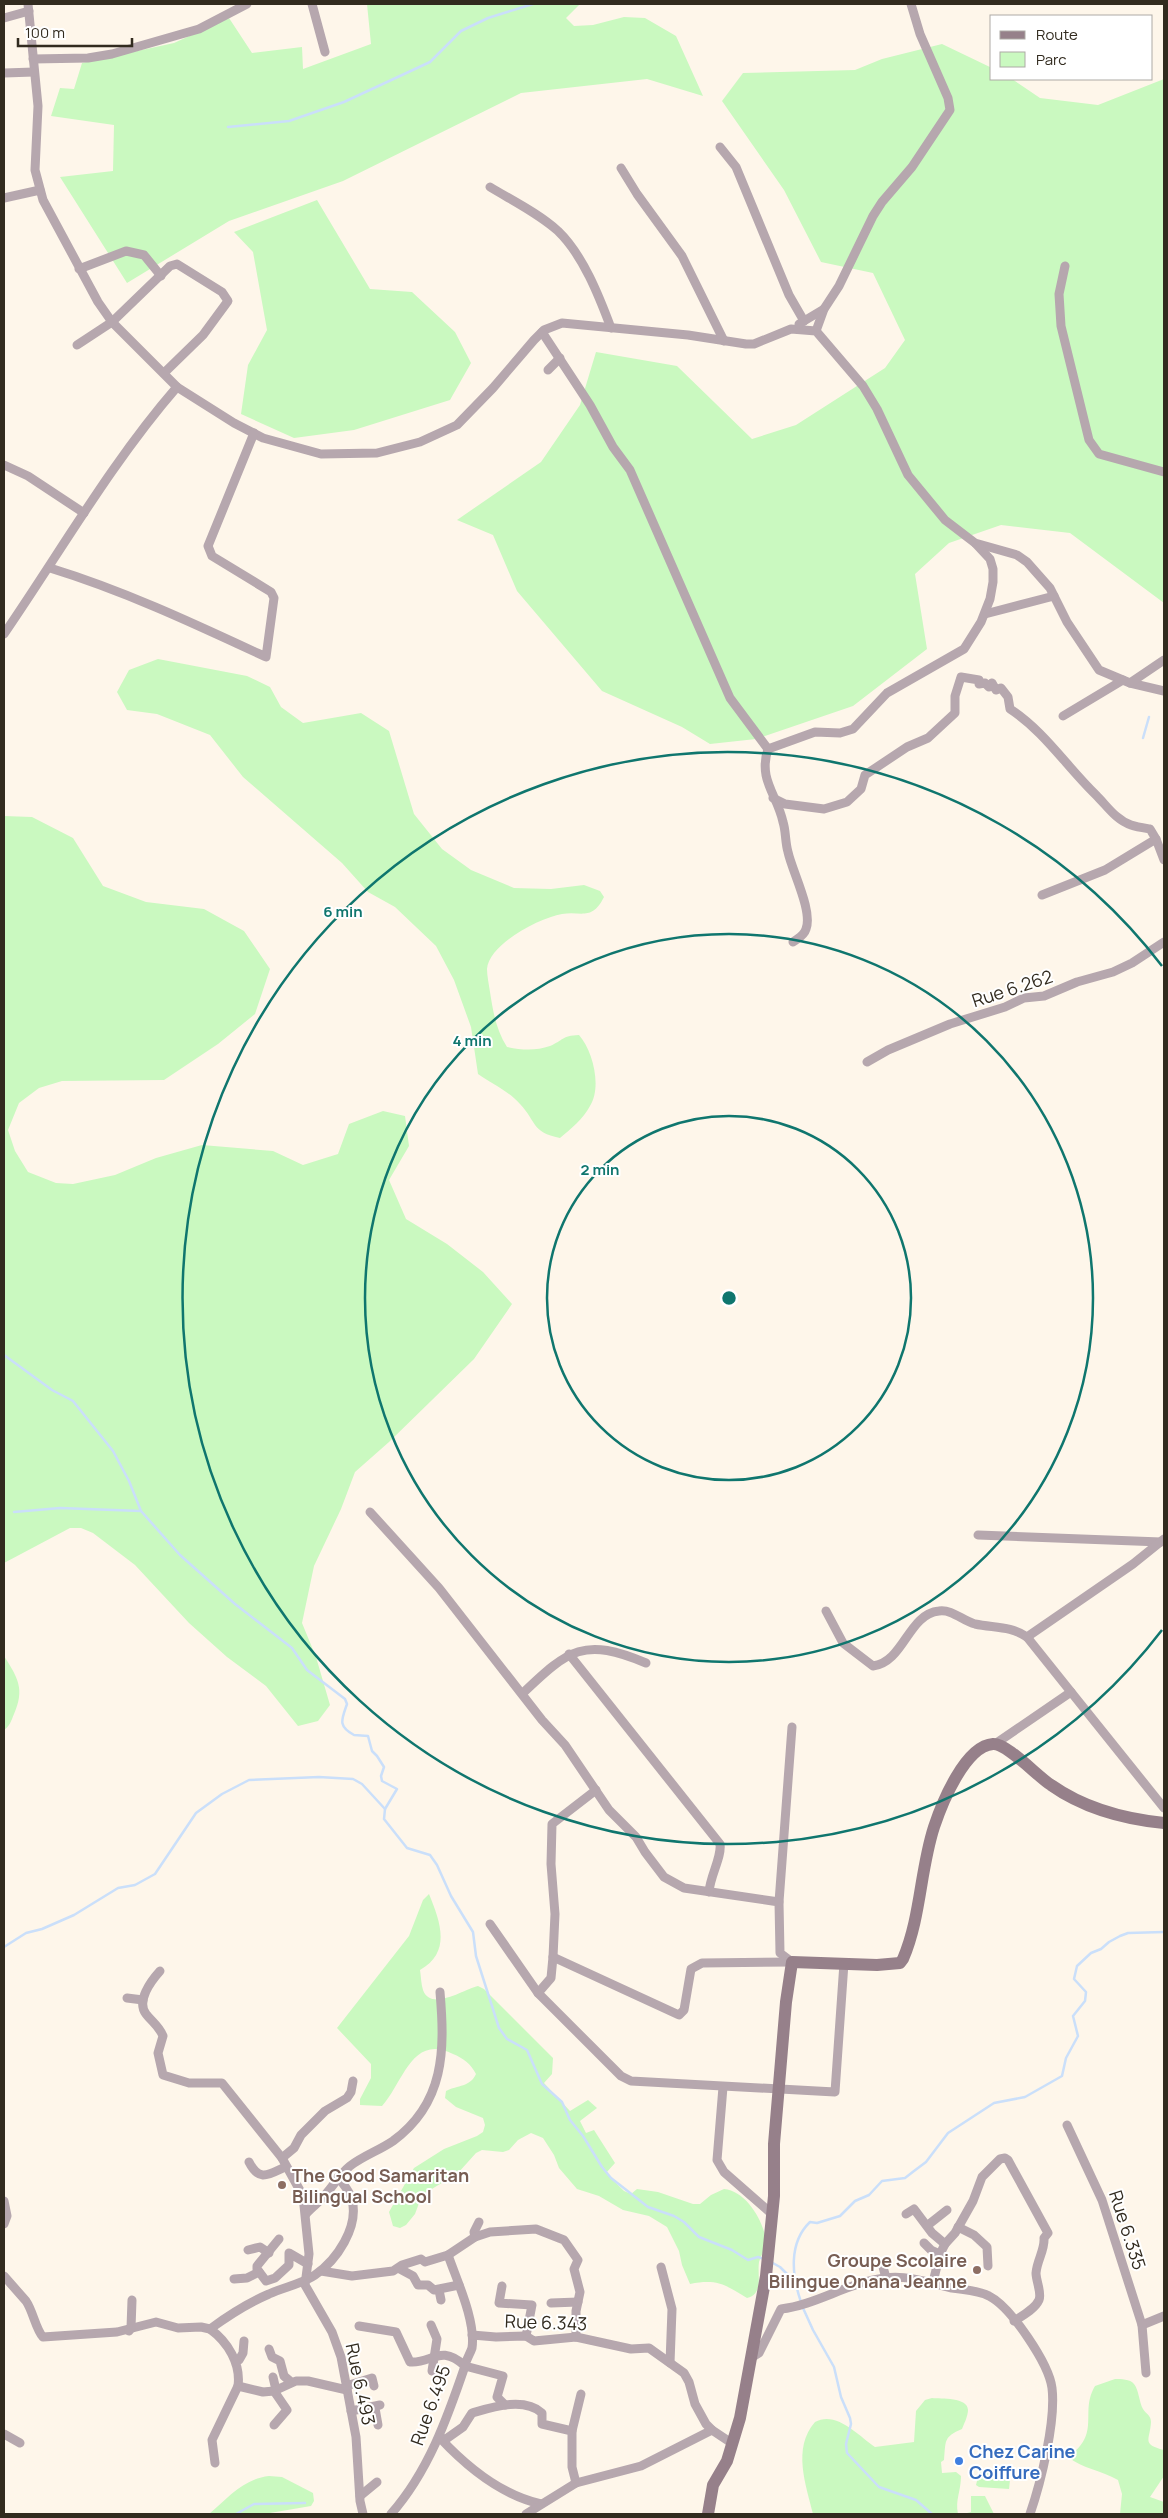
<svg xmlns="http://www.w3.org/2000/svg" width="1168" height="2518" font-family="Manrope,sans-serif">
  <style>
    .green { fill: #caf9c0 }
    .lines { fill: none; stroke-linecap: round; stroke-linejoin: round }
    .stream { stroke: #cadffa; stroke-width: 2.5 }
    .street { stroke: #b6a7ae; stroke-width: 9 }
    .secondary { stroke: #96808a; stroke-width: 12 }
    .ring { fill: none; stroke: #0f766e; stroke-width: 2.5 }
    .education-dot { fill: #8d6e63; stroke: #fff; stroke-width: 2 }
    .shop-dot { fill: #3f7fe0; stroke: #fff; stroke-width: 2 }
    .labels { text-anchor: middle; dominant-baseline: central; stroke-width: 4; stroke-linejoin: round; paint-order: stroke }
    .street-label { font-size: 18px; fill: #322b1f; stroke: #fff }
    .education-label { font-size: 18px; font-weight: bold; fill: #785e54; stroke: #fff; text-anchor: start }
    .shop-label { font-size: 18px; font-weight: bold; fill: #366cbe; stroke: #fff; text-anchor: start }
    .centre { fill: #0f766e; stroke: #fff; stroke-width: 2.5 }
    .ring-label { font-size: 15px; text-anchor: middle; font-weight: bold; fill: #0f766e; stroke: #fff; stroke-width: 4; stroke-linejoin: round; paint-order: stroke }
  </style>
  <rect width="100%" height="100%" fill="#fef6ea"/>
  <g class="green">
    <path d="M367 4H580L566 18 574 26 593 25 624 17 645 18 676 36 703 96 647 79 521 93 343 181 229 221 127 283 60 177 113 171 114 125 51 116 60 88 74 89 82 63 174 43 229 18 252 53 302 47 303 69 371 44Z"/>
    <path d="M942 44 992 68V79H1012L1040 98 1098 105 1164 79V603L1070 533 1001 525 949 543 915 574 927 649 853 706 756 739 710 744 682 727 602 691 517 591 493 535 457 520 541 462 580 405 596 352 677 366 752 439 796 425 885 368 905 340 873 273 821 262 784 190 722 101 743 73 855 70 882 59Z"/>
    <path d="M317 200 370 289 412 292 455 332 471 363 450 400 354 430 294 438 241 414 248 365 267 330 253 252 234 232Z"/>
    <path d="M158 659 247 676 270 687 281 707 303 723 361 713 389 731 414 814 442 849 471 870 514 888 551 889 584 885 600 891 604 897C592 921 582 911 562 914 539 918 489 944 487 969 487 976 489 985 490 992 493 1011 496 1030 507 1047 521 1050 536 1051 550 1046 564 1040 561 1036 579 1035 593 1051 602 1087 590 1106 583 1119 571 1129 560 1138 531 1132 537 1122 520 1104 510 1092 491 1083 478 1074L471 1027 454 980 436 946 395 907 368 892 342 863 243 777 210 735 157 714 127 710 117 692 129 670Z"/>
    <path d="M4 816 32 817 73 838 103 886 146 902 204 909 244 931 270 969 255 1014 218 1044 164 1080 62 1081 39 1088 19 1103 8 1130 15 1151 28 1172 56 1183 73 1184 115 1175 156 1158 202 1145 273 1151 303 1165 338 1154 349 1124 383 1111 405 1116 409 1146 389 1180 406 1219 447 1244 483 1272 512 1304 474 1359 389 1442 355 1472 341 1509 314 1566 302 1623 316 1657 330 1705 318 1721 298 1726 266 1686 227 1657 189 1623 135 1565 93 1533 81 1528H70L4 1563Z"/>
    <path d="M4 1656C18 1678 25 1689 14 1714 11 1721 10 1726 4 1730Z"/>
    <path d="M429 1894C440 1921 452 1952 420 1970 421 1976 421 1984 423 1990 431 2012 464 1989 478 1986L484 1989 553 2058 552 2074 544 2083 570 2111 588 2100 597 2108 580 2121 586 2133 594 2130 615 2163 606 2173 624 2191 631 2194 637 2189 658 2192 693 2204H700L711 2195 724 2189C746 2191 763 2220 766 2240 767 2247 761 2255 759 2262 757 2275 764 2294 747 2298 724 2284 717 2279 690 2284L682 2265 679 2251 667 2227 649 2216 623 2210 599 2196 577 2189 559 2168 554 2155 543 2138 531 2133 518 2140 509 2150 503 2152 482 2150 476 2153 458 2173 422 2195 415 2214 406 2225 400 2228 393 2226 389 2212 414 2168 444 2149 477 2136 483 2132 485 2125 483 2118 456 2107 445 2098 446 2091C458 2085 470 2087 476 2074 471 2064 463 2058 453 2054 412 2033 403 2083 382 2106L360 2105V2099L371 2078V2064L337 2028 409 1936 423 1900Z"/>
    <path d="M1115 2379C1121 2379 1130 2379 1134 2384 1139 2390 1139 2402 1143 2409 1146 2414 1151 2415 1151 2422 1150 2440 1141 2444 1164 2450V2476L1150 2497 1164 2502V2514H1120L1122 2494 1118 2480C1101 2470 1083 2469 1068 2457 1102 2433 1079 2413 1095 2386Z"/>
    <path d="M932 2398C941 2399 968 2397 968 2410 968 2416 964 2424 962 2429 943 2437 946 2441 944 2460L941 2462 942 2473 956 2472 961 2476C961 2491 955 2500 958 2514H813C806 2485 792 2448 815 2422 836 2410 859 2436 875 2447L914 2442 916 2411 925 2400Z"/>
    <path d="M980 2469 1011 2471 1009 2489 979 2487 976 2485Z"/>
    <path d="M269 2476 282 2477 313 2493 314 2501 311 2506 264 2514H209C228 2498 243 2479 269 2476Z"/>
    <path d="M971 2496H985L994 2514H963L971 2512Z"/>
  </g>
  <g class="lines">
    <g class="stream">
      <path d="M228 127 289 121 344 102 430 62 461 31 488 18 533 4"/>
      <path d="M1143 738 1149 717"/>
      <path d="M4 1355 52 1390 73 1401 113 1451 129 1481 141 1511 180 1555 235 1604 292 1648 307 1670 345 1699 347 1704C342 1719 337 1726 354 1735L368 1736 372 1751 377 1756 384 1767 381 1776 382 1781 397 1789 385 1809 384 1819 407 1848 430 1855 437 1865 451 1896 473 1932 476 1956 499 2028 507 2039 527 2050 542 2084 562 2102 570 2120 583 2136 602 2167 611 2178 648 2207 674 2216 684 2222 699 2237 732 2250 748 2260 758 2257 764 2259"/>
      <path d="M14 1512 60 1508 141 1511"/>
      <path d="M4 1947 26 1933 42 1929 74 1915 118 1888 135 1885 155 1874 196 1813 222 1794 249 1780 319 1777 353 1779 362 1784 385 1809"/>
      <path d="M771 2262 780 2267 795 2282"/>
      <path d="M801 2302C792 2276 788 2243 810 2222L817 2223 840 2216 855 2201 869 2195 882 2181 905 2178 914 2171 926 2162 948 2133 994 2103 1025 2097 1062 2076 1066 2058 1078 2036 1073 2016 1085 2001 1086 1992 1074 1979 1077 1966 1091 1953 1101 1949 1109 1942 1120 1936 1128 1933 1164 1932"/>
      <path d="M803 2308 813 2330 834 2367 841 2397 850 2418 851 2424 846 2444 847 2453 879 2487 916 2500 932 2514"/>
      <path d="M236 2514 254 2504 305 2503"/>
    </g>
    <g class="street">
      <path d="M28 4 38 106 35 170 43 200 98 302 112 322 177 387 234 423 263 438 321 454 377 453 420 442 457 425 493 388 534 340 544 330 562 323 688 335 746 344H754L791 329 816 331 863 386 877 409 908 475 945 520 975 543 1017 555 1027 562 1050 588 1067 622 1099 670 1130 683 1164 691"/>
      <path d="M312 4 325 52"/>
      <path d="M4 18 29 11"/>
      <path d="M33 59 88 58 112 54 199 29 247 4"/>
      <path d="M4 73 34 72"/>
      <path d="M720 147 736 167 789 295 804 321"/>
      <path d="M621 168 637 194 682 256 724 341"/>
      <path d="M490 187C513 201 538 213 558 231 583 255 599 296 611 328"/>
      <path d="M4 198 40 190"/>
      <path d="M1065 266 1059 294 1061 326 1089 440 1099 454 1164 472"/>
      <path d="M79 269 126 251 144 255 161 276"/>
      <path d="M799 324 824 309"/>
      <path d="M816 331 824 309 839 286 873 216 882 202 912 167 950 110 948 98 920 34 911 4"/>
      <path d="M542 332 590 405 613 447 630 470 730 698 768 749"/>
      <path d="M77 345 112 322 170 266 177 264 222 292 228 301 203 335 164 373"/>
      <path d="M548 370 560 358"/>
      <path d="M4 465 28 476 84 513"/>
      <path d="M50 568C125 591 195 624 266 657L274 598 271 592 212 556 208 546 254 433"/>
      <path d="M985 614 1054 596"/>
      <path d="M4 634C61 551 111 463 177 387"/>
      <path d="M1130 683 1164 660"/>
      <path d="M1063 716 1123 680"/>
      <path d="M773 798 785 804 824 809 847 802 861 789 865 775 907 747 928 738 955 713V696L961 677 979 680V684L985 683 989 687 992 683 996 690 1001 688 1008 697 1010 709C1044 731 1067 767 1096 795 1107 806 1116 820 1131 825 1137 827 1144 828 1150 829L1156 839"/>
      <path d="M1042 895 1105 870 1156 839 1164 860"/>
      <path d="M793 942C798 938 804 936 806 929 813 911 792 871 788 852 785 842 786 831 783 822 777 794 758 780 768 749L815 732 840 733 853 729 887 693 964 649 981 622 990 599 993 582V569L990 559 976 544"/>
      <path d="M867 1062 888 1050 950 1024 1005 1007 1024 998 1044 996 1077 982 1113 972 1132 963 1164 942"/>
      <path d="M370 1512 439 1588 542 1720 565 1745 609 1810 636 1837 645 1852 664 1877 684 1888 779 1902 780 1953 792 1962"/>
      <path d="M978 1535 1161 1542"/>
      <path d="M826 1611 843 1643 873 1666C904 1662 908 1614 939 1611 952 1609 963 1621 975 1624 994 1628 1011 1626 1027 1637L1133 1564 1164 1539"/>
      <path d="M569 1654 720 1844C722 1857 710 1876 709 1892"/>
      <path d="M1071 1692 1164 1808"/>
      <path d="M523 1693C569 1649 584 1637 646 1663"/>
      <path d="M995 1744 1071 1692 1027 1637"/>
      <path d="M779 1902 792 1727"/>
      <path d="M490 1924 538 1993 621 2076 631 2081 835 2092 844 1963"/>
      <path d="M553 1957 679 2015 684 2010 691 1969 702 1963 792 1962"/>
      <path d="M160 1971C151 1981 136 2001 146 2014 152 2022 159 2026 163 2036L158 2053 163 2075 189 2083H222L282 2158 303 2196 309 2254 305 2285 332 2332 341 2357 356 2437 360 2501 363 2514"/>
      <path d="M538 1993 551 1978 553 1957 555 1914 551 1864 552 1824 596 1790"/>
      <path d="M127 1998 143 2000"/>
      <path d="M723 2087 717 2160 724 2172 773 2215"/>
      <path d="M1067 2125 1102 2200 1142 2325 1164 2316"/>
      <path d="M282 2158 294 2148 301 2135 325 2111 347 2098 351 2092 353 2081"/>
      <path d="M249 2162C259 2182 268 2175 285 2167"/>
      <path d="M338 2177C343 2184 350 2191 352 2200 359 2227 337 2260 315 2275 302 2284 284 2287 269 2294 248 2303 229 2315 210 2329 228 2342 241 2364 238 2386L263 2392 274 2391 296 2381H308L347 2390"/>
      <path d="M4 2201 7 2216 4 2224"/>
      <path d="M306 2214C312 2207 320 2202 325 2195 334 2185 340 2174 350 2166 363 2156 380 2150 393 2141 445 2103 445 2050 440 1992"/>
      <path d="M906 2214 914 2209 932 2233 945 2244"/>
      <path d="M928 2225 947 2210"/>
      <path d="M958 2227 974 2235 987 2247 988 2266"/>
      <path d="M475 2237 474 2232 479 2222"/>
      <path d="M279 2239 257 2266V2269L266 2281 275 2278 289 2265V2253L308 2264"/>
      <path d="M924 2243 931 2250 940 2254"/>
      <path d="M248 2250 260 2247 269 2253"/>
      <path d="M448 2255C457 2281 476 2321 472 2348 470 2354 466 2360 465 2366L503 2376 497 2397 505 2405"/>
      <path d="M661 2267 672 2309 670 2363"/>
      <path d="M883 2267 886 2278"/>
      <path d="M400 2269 413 2276 418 2285H428L434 2290 459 2285"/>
      <path d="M321 2271 352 2276 393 2271 402 2265 421 2259 425 2262 448 2255 475 2237 490 2232 536 2229 564 2240 578 2260 574 2269 580 2292 576 2311V2337"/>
      <path d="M4 2276C11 2284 19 2293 26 2301 33 2311 36 2330 43 2337L117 2332 156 2322 178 2328 201 2327 210 2329"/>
      <path d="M234 2279 247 2278 259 2272"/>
      <path d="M933 2282 940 2254 945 2244 955 2233 973 2201 982 2177 1000 2159 1005 2158 1008 2160 1048 2233 1044 2238C1045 2250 1037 2260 1036 2273 1036 2281 1042 2293 1039 2300 1035 2309 1022 2316 1014 2321"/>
      <path d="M502 2286 499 2303 532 2305 526 2336"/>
      <path d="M439 2290 441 2300"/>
      <path d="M551 2303 578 2302"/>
      <path d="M431 2325 437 2339 432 2371"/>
      <path d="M1142 2325 1146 2373"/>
      <path d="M359 2326 396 2332 410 2362C432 2364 440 2343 465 2366 447 2419 428 2472 391 2514"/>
      <path d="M129 2331 131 2328 132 2300"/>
      <path d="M472 2335 496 2337 526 2336 534 2341 576 2337 631 2349 649 2348 684 2373 689 2382 695 2404 706 2424 712 2430 733 2444"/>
      <path d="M269 2349 272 2357 280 2361 284 2376 291 2382"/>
      <path d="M751 2358 759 2353 781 2309C816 2305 849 2282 885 2278 908 2275 931 2283 952 2288 964 2290 978 2290 989 2296 1011 2307 1049 2364 1052 2388 1056 2421 1041 2482 1030 2514"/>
      <path d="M236 2361 239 2360 243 2353 244 2341"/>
      <path d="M273 2377 276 2390"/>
      <path d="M346 2386 372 2378 374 2386"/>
      <path d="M375 2408 378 2425"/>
      <path d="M351 2411 380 2405"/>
      <path d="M274 2425 287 2410 274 2391"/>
      <path d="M572 2431 581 2394"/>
      <path d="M4 2434 20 2443"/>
      <path d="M440 2438 446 2439 463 2427 472 2413C493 2407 524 2397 542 2413V2424L572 2431V2467L576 2483 641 2466 712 2430"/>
      <path d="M440 2438C467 2467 501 2495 541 2504"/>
      <path d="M215 2463 212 2440 238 2386"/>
      <path d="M360 2496 377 2482"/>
      <path d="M526 2514 576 2483"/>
    </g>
    <path class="secondary" d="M708 2514 713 2485 727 2461 740 2418 766 2276 774 2196V2144L786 2002 792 1962 877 1965 900 1963 903 1959C921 1917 920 1870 934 1827 942 1803 965 1746 993 1744 1007 1743 1038 1777 1051 1785 1085 1809 1124 1819 1164 1823"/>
  </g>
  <g class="ring">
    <circle cx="729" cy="1298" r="182"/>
    <circle cx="729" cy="1298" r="364"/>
    <path d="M1162 1630A546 546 0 1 1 1162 966"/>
  </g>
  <g class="education-dot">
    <circle cx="282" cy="2185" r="5"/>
    <circle cx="977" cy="2270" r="5"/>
  </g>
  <circle class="shop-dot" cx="959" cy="2461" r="5"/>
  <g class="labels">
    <g class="street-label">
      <text transform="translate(1012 988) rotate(-18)">Rue 6.262</text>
      <text transform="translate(1128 2230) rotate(72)">Rue 6.335</text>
      <text transform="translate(546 2322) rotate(2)">Rue 6.343</text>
      <text transform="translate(361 2384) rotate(78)">Rue 6.493</text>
      <text transform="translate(430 2405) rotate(-70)">Rue 6.495</text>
    </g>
    <g class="education-label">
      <text x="292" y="2175">The Good Samaritan<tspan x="292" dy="21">Bilingual School</tspan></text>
      <text x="967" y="2260" text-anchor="end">Groupe Scolaire<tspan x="967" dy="21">Bilingue Onana Jeanne</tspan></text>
    </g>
    <g class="shop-label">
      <text x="969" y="2451">Chez Carine<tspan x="969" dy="21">Coiffure</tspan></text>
    </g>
  </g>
  <circle cx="729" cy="1298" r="8" class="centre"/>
  <g class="ring-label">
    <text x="343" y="917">6 min</text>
    <text x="472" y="1046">4 min</text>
    <text x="600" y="1175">2 min</text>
  </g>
  <rect width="1168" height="2518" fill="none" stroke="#322b1f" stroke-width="10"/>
  <rect x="990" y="15" width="162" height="65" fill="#ffffff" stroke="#adaaa5"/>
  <rect x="1000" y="31" width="25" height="8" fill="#96808a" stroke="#adaaa5"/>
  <text x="1036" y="40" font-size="15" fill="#322b1f">Route</text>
  <rect x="1000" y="52" width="25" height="15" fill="#caf9c0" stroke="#adaaa5"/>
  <text x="1036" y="65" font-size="15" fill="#322b1f">Parc</text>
  <path d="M18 38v8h114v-8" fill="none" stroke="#322b1f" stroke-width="2.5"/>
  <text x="25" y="38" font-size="15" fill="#322b1f" stroke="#ffffff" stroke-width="4" paint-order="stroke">100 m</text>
</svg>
